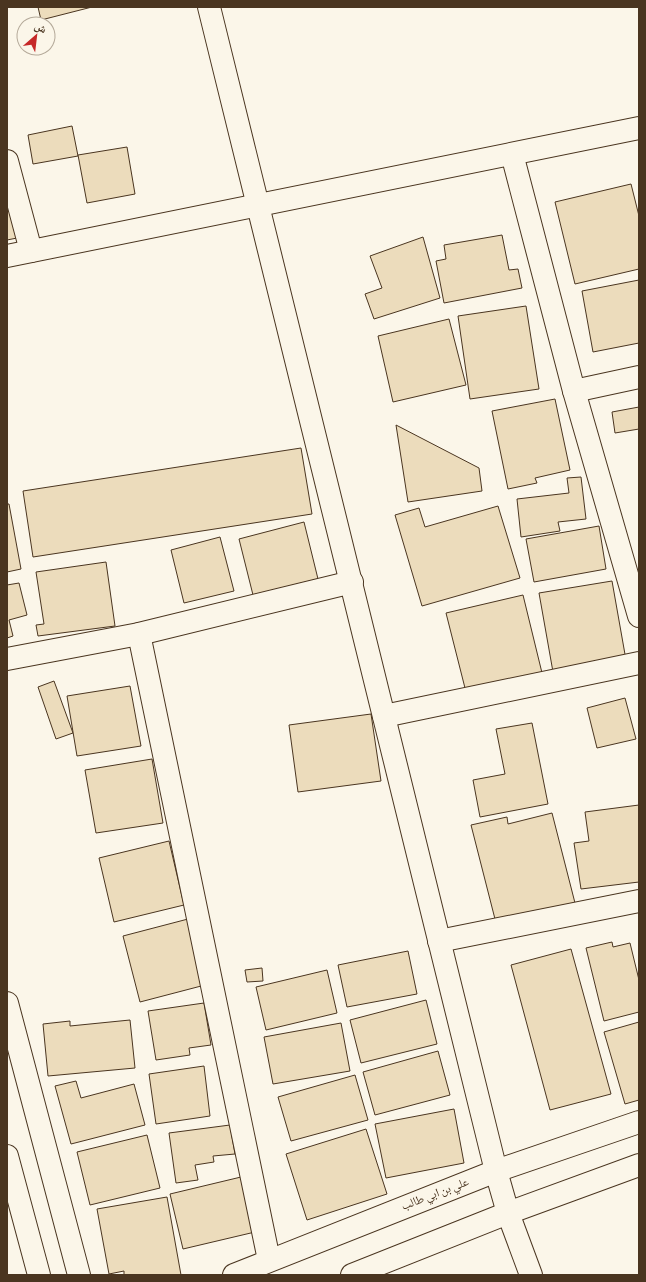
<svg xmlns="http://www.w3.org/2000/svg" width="646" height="1282" font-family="'Sofia Sans Condensed','Noto Naskh Arabic',sans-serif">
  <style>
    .building { fill: #ecdcbc; stroke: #4a3520 }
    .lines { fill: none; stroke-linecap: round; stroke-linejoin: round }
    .minor-casing { stroke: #4a3520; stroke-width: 24 }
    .major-casing { stroke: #4a3520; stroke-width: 24 }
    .minor { stroke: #fbf6e9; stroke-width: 22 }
    .major { stroke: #fbf6e9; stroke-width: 22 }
    .labels { text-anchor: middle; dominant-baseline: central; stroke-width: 3; stroke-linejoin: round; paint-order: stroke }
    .street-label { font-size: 12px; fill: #4a3520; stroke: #fbf6e9 }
  </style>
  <rect width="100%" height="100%" fill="#fbf6e9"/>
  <g class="building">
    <path d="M38 7H92L41 20Z"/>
    <path d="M72 126 78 156 33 164 28 135Z"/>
    <path d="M127 147 135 194 87 203 78 155Z"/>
    <path d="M631 184 639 216V269L575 284 555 202Z"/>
    <path d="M7 199 17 238 7 240Z"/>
    <path d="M502 235 509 270 518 269 522 288 444 303 436 261 446 259 444 245Z"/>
    <path d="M423 237 440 298 374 319 365 294 382 288 370 256Z"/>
    <path d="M639 280V343L593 352 582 291Z"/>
    <path d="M526 306 539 389 470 399 458 316Z"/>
    <path d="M449 319 466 385 393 402 378 336Z"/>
    <path d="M555 399 570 470 535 478 537 483 508 489 492 411Z"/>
    <path d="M639 407V429L615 433 612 412Z"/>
    <path d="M396 425 479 468 482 491 408 502Z"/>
    <path d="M301 448 312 514 33 557 23 491Z"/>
    <path d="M581 477 586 519 558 522 560 531 521 537 517 499 569 493 567 478Z"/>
    <path d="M7 504H9L21 569 7 572Z"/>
    <path d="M498 506 520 578 422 606 395 515 419 508 425 527Z"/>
    <path d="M304 522 318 579 253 595 239 539Z"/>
    <path d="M599 526 606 569 534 582 526 539Z"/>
    <path d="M220 537 234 591 184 603 171 550Z"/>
    <path d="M106 562 115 626 38 636 36 625 44 624 36 572Z"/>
    <path d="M612 581 626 660 553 672 539 593Z"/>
    <path d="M19 583 27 615 9 620 13 636 7 638V585Z"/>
    <path d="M523 595 543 677 467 696 446 613Z"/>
    <path d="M54 681 73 733 56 739 38 687Z"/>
    <path d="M130 686 141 746 77 756 67 696Z"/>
    <path d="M625 698 636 739 597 748 587 708Z"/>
    <path d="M371 714 381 781 298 792 289 725Z"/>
    <path d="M532 723 548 804 480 817 473 780 505 774 496 729Z"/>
    <path d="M152 759 163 823 96 833 85 770Z"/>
    <path d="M639 805V882L581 889 574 843 589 841 585 812Z"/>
    <path d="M552 813 575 903 496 923 471 825 507 817 508 824Z"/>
    <path d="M169 841 184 905 114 922 99 858Z"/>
    <path d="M188 919 205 985 140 1002 123 936Z"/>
    <path d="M612 942 613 947 630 943 639 980V1012L604 1021 586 948Z"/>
    <path d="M571 949 611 1094 550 1110 511 965Z"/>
    <path d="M408 951 417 994 347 1007 338 965Z"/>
    <path d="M262 968 263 981 247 982 245 970Z"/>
    <path d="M327 970 337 1013 266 1030 256 987Z"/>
    <path d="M426 1000 437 1044 361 1063 350 1020Z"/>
    <path d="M204 1003 211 1045 189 1048 190 1055 156 1060 148 1011Z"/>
    <path d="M130 1020 135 1068 48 1076 43 1024 70 1021V1026Z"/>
    <path d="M639 1022V1100L625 1104 604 1032Z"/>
    <path d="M341 1023 350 1071 273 1084 264 1037Z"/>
    <path d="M438 1051 450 1095 375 1115 363 1072Z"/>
    <path d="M204 1066 210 1116 156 1124 149 1074Z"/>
    <path d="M355 1075 368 1120 291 1141 278 1097Z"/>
    <path d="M76 1081 81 1098 134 1084 145 1125 71 1144 55 1086Z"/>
    <path d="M454 1109 464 1163 386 1178 375 1124Z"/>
    <path d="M230 1125 235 1154 213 1156 214 1162 195 1165 198 1180 176 1183 169 1133Z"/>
    <path d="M366 1129 387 1194 307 1220 286 1154Z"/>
    <path d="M147 1135 160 1188 90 1205 77 1152Z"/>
    <path d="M241 1177 255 1232 183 1249 170 1194Z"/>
    <path d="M167 1197 181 1275H124V1271L109 1274 97 1209Z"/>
  </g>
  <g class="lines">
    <defs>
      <g id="minor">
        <path d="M209 7 496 1171 508 1213 531 1275"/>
        <path d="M512 154 574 391 639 616"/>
        <path d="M7 161 31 251"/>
        <path d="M7 256 639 128"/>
        <path d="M574 391 639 377"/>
        <path d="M139 634 269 1260"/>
        <path d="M7 659 139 634 352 582"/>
        <path d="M384 716 639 663"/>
        <path d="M439 941 639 901"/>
        <path d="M7 1003 79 1275"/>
        <path d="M7 1156 39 1275"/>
      </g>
      <g id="major">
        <path d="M234 1275 496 1171 639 1122"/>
        <path d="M352 1275 508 1213 639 1165"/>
      </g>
    </defs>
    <use href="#minor" class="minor-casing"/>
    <use href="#major" class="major-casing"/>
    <use href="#minor" class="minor"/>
    <use href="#major" class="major"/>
  </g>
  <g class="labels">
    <g class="street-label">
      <text transform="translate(435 1194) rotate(-21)">علي بن ابي طالب</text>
    </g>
  </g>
  <rect width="646" height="1282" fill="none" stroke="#4a3520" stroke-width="16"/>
  <g transform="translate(36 36) rotate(28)"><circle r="19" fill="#fbf6e9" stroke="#b4a999"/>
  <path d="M0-3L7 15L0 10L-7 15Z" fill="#c62828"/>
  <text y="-6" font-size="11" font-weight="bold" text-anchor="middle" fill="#4a3520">ش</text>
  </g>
</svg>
